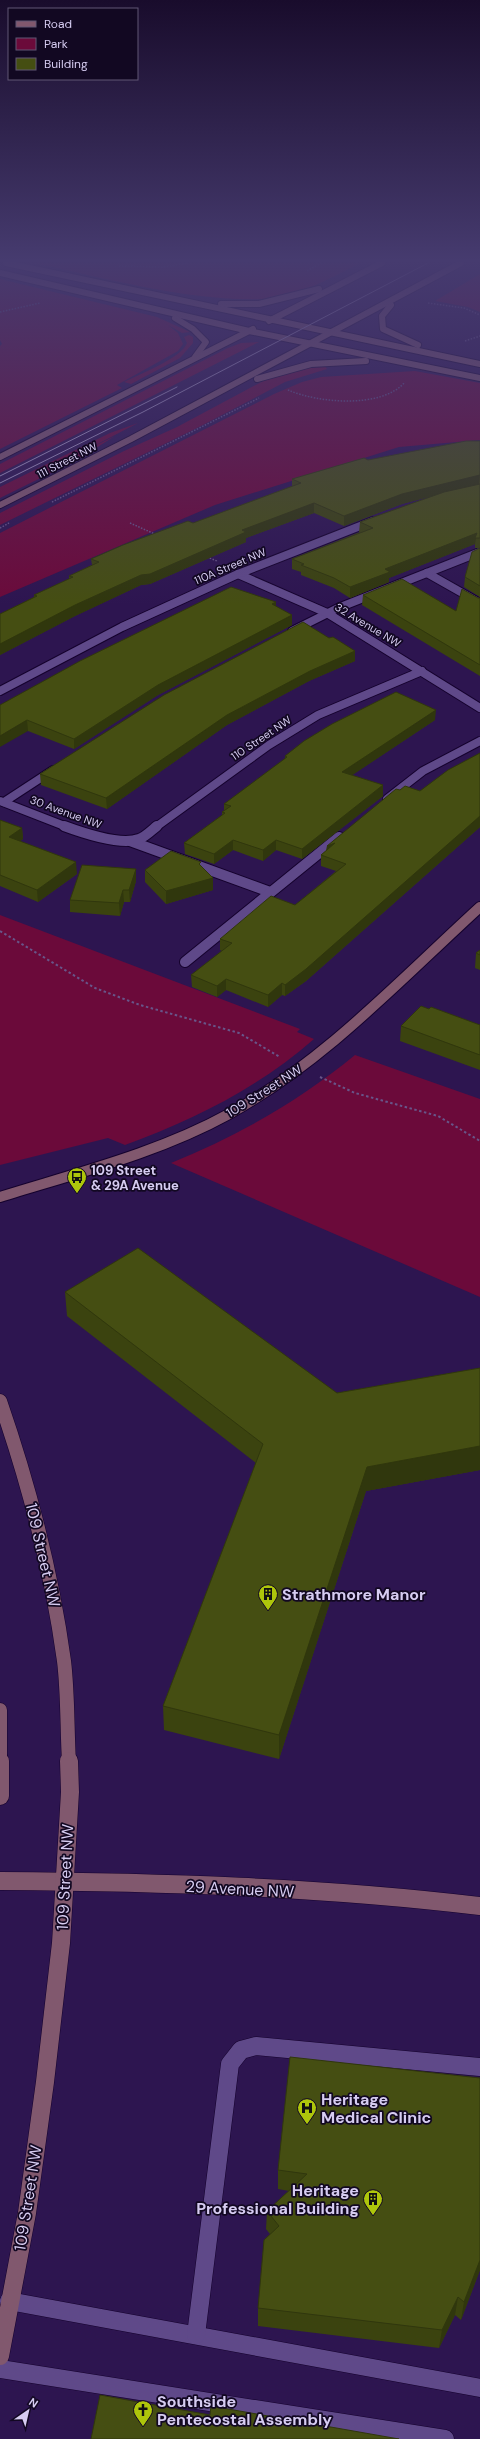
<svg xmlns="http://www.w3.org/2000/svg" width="480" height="2439" font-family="'DM Sans',sans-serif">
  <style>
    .green { fill: #6b0a3a }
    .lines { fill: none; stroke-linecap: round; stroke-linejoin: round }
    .lane-far2-casing { stroke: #15022d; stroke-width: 10 }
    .lane-far1-casing { stroke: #15022d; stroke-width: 12 }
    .lane-casing { stroke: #15022d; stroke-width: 19 }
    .street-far1-casing { stroke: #15022d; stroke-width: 10 }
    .street-casing { stroke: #15022d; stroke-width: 12 }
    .secondary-far3-casing { stroke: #15022d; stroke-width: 8 }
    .secondary-far2-casing { stroke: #15022d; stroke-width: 12 }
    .secondary-far1-casing { stroke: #15022d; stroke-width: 15 }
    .secondary-casing { stroke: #15022d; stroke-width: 19 }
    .path-far1 { stroke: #685589; stroke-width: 1.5; stroke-dasharray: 1.5 1.5; stroke-linecap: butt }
    .path { stroke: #685589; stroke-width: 2; stroke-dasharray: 2.5 2.5; stroke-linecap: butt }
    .lane-far2 { stroke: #5f4989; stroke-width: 8 }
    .lane-far1 { stroke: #5f4989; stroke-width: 10 }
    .lane { stroke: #5f4989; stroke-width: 18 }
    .street-far1 { stroke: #5f4989; stroke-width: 8 }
    .street { stroke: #5f4989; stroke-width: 10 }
    .secondary-far3 { stroke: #81586e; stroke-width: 6 }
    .secondary-far2 { stroke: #81586e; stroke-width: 10 }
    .secondary-far1 { stroke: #81586e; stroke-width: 14 }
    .secondary { stroke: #81586e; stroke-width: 18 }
    .tram { stroke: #a698c3; stroke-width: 1 }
    .wall { fill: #3b430f }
    .shaded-wall { fill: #30370d }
    .building { fill: #454e12; stroke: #30370d }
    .labels { text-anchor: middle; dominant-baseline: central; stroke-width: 3.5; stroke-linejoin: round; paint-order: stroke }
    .far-street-label { font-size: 11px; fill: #d6ccf1; stroke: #120822 }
    .street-label { font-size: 13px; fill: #d6ccf1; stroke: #120822 }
    .poi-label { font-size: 13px; font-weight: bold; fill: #d6ccf1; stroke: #120822; text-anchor: start }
    .near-street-label { font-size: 16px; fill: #d6ccf1; stroke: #120822 }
    .near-poi-label { font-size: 16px; font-weight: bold; fill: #d6ccf1; stroke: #120822; text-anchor: start }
  </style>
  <rect width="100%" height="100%" fill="#2d1550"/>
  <g class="green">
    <path d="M34 263H360C331 278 297 297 264 299 190 302 106 278 34 263Z"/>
    <path d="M480 274V312L468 307 435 301Z"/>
    <path d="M0 279 157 317 190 332 182 333 168 325 178 333 183 344 178 351 117 385 122 388 0 449V346L2 344 0 340Z"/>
    <path d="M189 335 193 337V343L180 358 131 384 124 382C138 375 182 358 187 343L184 337Z"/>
    <path d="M259 342 0 473V464L228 348 241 343Z"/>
    <path d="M324 365 327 369 285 382 199 427 0 525V513L124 451 177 427 267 379 294 369Z"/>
    <path d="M415 371 480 383V440L399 447 215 505 0 597V533L274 394 302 382 321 377Z"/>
    <path d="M138 423 86 450 115 436 75 461 0 498V487L110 433Z"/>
    <path d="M0 915 300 1029 297 1032 314 1039C258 1088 194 1120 125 1145L108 1138 0 1165Z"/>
    <path d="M355 1055 480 1099V1297L171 1163C238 1136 299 1101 355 1055Z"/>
  </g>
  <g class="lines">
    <defs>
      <g id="lane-far2">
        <path d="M427 573 480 603"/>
        <path d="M292 631 338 608 480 552"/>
        <path d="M387 799 423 771 480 741"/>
        <path d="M4 802 53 770"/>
      </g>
      <g id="lane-far1">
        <path d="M130 841 270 892"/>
        <path d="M185 962 339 837"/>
      </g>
      <g id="lane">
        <path d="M9 2301 480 2388"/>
        <path d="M196 2335 230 2064 241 2050 256 2046 480 2067"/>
        <path d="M0 2369 445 2439"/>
      </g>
      <g id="street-far1">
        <path d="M238 574 327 613 480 708"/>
        <path d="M0 691 122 627 238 574 373 521"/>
        <path d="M0 801 67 827"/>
        <path d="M156 827 269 745 318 715 422 671"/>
      </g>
      <path id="street" d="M64 826C83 833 120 846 139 839 145 837 152 830 157 826"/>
      <g id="secondary-far3">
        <path d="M6 263 480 364"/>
        <path d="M0 273 249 331 480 378"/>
        <path d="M221 304H259L319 289"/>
        <path d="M391 305 382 316 383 329 418 345"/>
        <path d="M175 318 193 329 206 342 195 357"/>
        <path d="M269 321 382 263"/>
        <path d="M257 379 311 364 366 361"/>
        <path d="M0 457 253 329"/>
        <path d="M0 505 131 439 461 263"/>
      </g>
      <path id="secondary-far2" d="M0 1197C77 1173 158 1153 229 1114 325 1061 400 980 480 907"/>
      <g id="secondary-far1">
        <path d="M0 1401C29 1485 52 1573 64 1661 68 1694 67 1729 69 1762"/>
        <path d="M0 1710V1762"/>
      </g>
      <g id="secondary">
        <path d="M0 1761V1796"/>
        <path d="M0 1881C160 1882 321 1887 480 1906"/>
        <path d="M0 2356 27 2213 45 2082 61 1943 70 1792 69 1761"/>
      </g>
    </defs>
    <use href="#lane-far2" class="lane-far2-casing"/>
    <use href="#lane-far1" class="lane-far1-casing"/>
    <use href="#lane" class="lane-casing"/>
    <use href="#street-far1" class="street-far1-casing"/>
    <use href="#street" class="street-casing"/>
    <use href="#secondary-far3" class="secondary-far3-casing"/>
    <use href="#secondary-far2" class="secondary-far2-casing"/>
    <use href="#secondary-far1" class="secondary-far1-casing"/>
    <use href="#secondary" class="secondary-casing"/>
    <g class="path-far1">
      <path d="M119 266 163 267 188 263"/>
      <path d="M307 271 321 263"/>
      <path d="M428 303 464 308 480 315"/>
      <path d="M0 312 40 303"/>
      <path d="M465 341 480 336"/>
      <path d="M288 390C318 403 382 409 405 382"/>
      <path d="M52 502 259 398"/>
      <path d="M130 523 157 535"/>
      <path d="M0 528 9 523"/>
      <path d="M207 557 217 561"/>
    </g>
    <g class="path">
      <path d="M0 931 95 988 140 1005 239 1033 280 1057"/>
      <path d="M320 1077 355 1093 438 1116 480 1141"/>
    </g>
    <use href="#lane-far2" class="lane-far2"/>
    <use href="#lane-far1" class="lane-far1"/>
    <use href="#lane" class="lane"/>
    <use href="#street-far1" class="street-far1"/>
    <use href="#street" class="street"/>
    <use href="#secondary-far3" class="secondary-far3"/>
    <use href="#secondary-far2" class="secondary-far2"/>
    <use href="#secondary-far1" class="secondary-far1"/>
    <use href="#secondary" class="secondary"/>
    <g class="tram">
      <path d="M0 476 177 387"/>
      <path d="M0 483 143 412 428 263"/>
    </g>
  </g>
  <g class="wall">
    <path d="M480 441V548H475V544L389 578V582L350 598 334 588 301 575V572L292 569V559L360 532H359L360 522 432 496 402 504 344 526 314 513 246 538V542L150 584 141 585 75 616 0 655V614L34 597V595L69 579V576L92 565 91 559 193 523 292 486V479L368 460Z"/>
    <path d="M480 548V597L464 587 465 577Z"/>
    <path d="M363 595 456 611 478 598H480V676L362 605Z"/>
    <path d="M276 606 292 625 158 695 74 749 28 731 0 705Z"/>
    <path d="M329 638 355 651V661L309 681 227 725 107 809 41 785 40 774Z"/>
    <path d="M435 720 352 775 383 785V796L302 859 276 850 263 861 233 850 214 864 185 854 184 843 222 815V812L224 811V804L285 759V756Z"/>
    <path d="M480 753V827L306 981 285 996 282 995 268 1007 226 990 217 997 192 987 191 975 222 951 220 950V939L295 905 336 871 321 866V855L326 851 327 846 400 790 420 791Z"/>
    <path d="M0 820 22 828 23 839 20 841 77 874 38 902 0 886Z"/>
    <path d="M201 867 213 890 166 904 145 882V870Z"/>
    <path d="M136 881 130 902H124L120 916 70 912V900Z"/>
    <path d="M480 950V973V970L475 968 476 953Z"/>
    <path d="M429 1009 480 1025V1070L400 1041 401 1026Z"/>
    <path d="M65 1292 337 1393 480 1368V1470L366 1491 279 1759 164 1730 163 1706 256 1463 67 1316Z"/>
    <path d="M480 2078V2270L461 2320 455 2315 439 2348 258 2326V2308L270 2234 266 2229 267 2211 289 2191 278 2189V2170Z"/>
  </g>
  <g class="shaded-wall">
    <path d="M480 475 479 484 402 504 344 526V516L402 494Z"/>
    <path d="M314 503V513L246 538V542L150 584 141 585 75 616 0 655V644L75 605 141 575 242 530Z"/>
    <path d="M477 533 475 544 389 578V582L350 598V587L385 569Z"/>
    <path d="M276 602V612L272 604Z"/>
    <path d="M292 615V625L158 695 74 749V739L158 685Z"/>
    <path d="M355 651V661L309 681 227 725 107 809 106 798 227 715 310 671Z"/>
    <path d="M436 710 435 720 342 782V772Z"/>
    <path d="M27 720 28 731 0 747V736Z"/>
    <path d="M383 785V796L302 859V849Z"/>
    <path d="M480 816V827L306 981 285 996V985Z"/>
    <path d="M22 828 23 839 10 848 9 837Z"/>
    <path d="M233 840V850L214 864V854Z"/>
    <path d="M276 840V850L263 861V850Z"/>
    <path d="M335 843V854L326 857 327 846Z"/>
    <path d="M76 862 77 874 38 902 37 890Z"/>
    <path d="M136 869V881L130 902 129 890Z"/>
    <path d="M213 878V890L166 904V891Z"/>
    <path d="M123 890 124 902 120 916 119 903Z"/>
    <path d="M226 979V990L217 997V986Z"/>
    <path d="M282 983V995L268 1007V995Z"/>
    <path d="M480 1446V1470L366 1491 279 1759V1735L367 1467Z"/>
    <path d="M480 2260V2270L461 2320 464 2302Z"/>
    <path d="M458 2297 455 2315 439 2348 442 2330Z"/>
  </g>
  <g class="building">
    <path d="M466 441H480V475L402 494 344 516 314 503 242 530 246 532 150 574 141 575 75 605 0 644V614L37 596 34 595 73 577 69 576 99 562 91 559 123 545 188 521 193 523 301 483 292 479 364 458 368 460Z"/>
    <path d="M480 484V538H475L477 533 385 569 390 572 350 587 334 578 301 565 304 564 292 559 373 528 360 522 444 492Z"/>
    <path d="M480 548V586L465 577 472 552Z"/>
    <path d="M402 579 456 611 462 589 478 598H480V665L363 595Z"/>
    <path d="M231 587 276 602 272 604 292 615 158 685 74 739 27 720 0 736V705L80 661Z"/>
    <path d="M303 622 329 638 333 637 355 651 310 671 227 715 106 798 40 774 164 695Z"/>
    <path d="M396 692 436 710 342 772 383 785 302 849 276 840 263 850 233 840 214 854 184 843 225 813 222 812 231 806 224 804 287 757 285 756 304 741 332 724Z"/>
    <path d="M480 753V816L306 969 285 985 282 983 268 995 226 979 217 986 191 975 232 943 220 939 271 896 295 905 346 864 321 855 335 843 327 846 396 789 400 790 405 786 420 791 448 770Z"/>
    <path d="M0 820 22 828 9 837 76 862 37 890 0 875Z"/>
    <path d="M171 851 201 862 199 864 213 878 166 891 145 870Z"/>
    <path d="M82 865 136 869 129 890H123L119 903 70 900Z"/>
    <path d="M480 950V955L476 953Z"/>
    <path d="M421 1006 429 1009 431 1007 480 1025V1055L401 1026Z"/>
    <path d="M138 1248 337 1393 480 1368V1446L367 1467 279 1735 163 1706 263 1444 65 1292Z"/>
    <path d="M290 2057 480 2078V2260L464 2302 458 2297 442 2330 258 2308 264 2240 279 2226 267 2211 307 2174 278 2170Z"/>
    <path d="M100 2395 210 2415 211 2406 399 2439H91Z"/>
  </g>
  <linearGradient id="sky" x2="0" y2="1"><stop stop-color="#190c2c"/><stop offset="0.43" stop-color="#463b6f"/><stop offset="1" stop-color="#463b6f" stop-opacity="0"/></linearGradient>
  <rect width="480" height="605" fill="url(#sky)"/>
  <defs>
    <symbol id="bus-pin" viewBox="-11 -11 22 30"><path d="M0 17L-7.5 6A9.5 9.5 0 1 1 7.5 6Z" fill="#aec60b" stroke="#120822"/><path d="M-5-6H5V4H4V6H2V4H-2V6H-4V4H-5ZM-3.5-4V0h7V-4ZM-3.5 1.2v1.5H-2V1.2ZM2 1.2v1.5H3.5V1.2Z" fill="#111"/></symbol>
    <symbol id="building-pin" viewBox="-11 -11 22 30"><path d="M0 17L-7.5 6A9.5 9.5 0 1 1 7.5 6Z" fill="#aec60b" stroke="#120822"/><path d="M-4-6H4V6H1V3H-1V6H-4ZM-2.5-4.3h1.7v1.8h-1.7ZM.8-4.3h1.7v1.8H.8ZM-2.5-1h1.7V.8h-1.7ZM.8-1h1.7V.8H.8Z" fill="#111"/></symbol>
    <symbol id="hospital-pin" viewBox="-11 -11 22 30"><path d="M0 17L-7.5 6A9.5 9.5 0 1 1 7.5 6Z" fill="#aec60b" stroke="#120822"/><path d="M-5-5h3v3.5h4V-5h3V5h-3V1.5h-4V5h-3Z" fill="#111"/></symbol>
    <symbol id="church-pin" viewBox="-11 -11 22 30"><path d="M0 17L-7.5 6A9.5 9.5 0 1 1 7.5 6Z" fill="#aec60b" stroke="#120822"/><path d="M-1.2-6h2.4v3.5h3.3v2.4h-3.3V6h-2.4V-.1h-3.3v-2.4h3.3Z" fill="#111"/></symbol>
  </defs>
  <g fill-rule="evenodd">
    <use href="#bus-pin" x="66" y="1166" width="22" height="30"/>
    <use href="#building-pin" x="257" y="1583" width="22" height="30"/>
    <use href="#hospital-pin" x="296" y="2097" width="22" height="30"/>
    <use href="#building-pin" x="362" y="2188" width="22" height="30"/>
    <use href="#church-pin" x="132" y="2399" width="22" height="30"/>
  </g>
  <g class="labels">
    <g class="far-street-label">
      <text transform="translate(67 460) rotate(-27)">111 Street NW</text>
      <text transform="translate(230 566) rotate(-23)">110A Street NW</text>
      <text transform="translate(368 625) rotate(31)">32 Avenue NW</text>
      <text transform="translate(261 738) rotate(-34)">110 Street NW</text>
      <text transform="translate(66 812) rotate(20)">30 Avenue NW</text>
    </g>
    <g class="street-label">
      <text transform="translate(264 1091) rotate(-32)">109 Street NW</text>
    </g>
    <g class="poi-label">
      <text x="91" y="1170">109 Street<tspan x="91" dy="15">&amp; 29A Avenue</tspan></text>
    </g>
    <g class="near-street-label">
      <text transform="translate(43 1555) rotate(77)">109 Street NW</text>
      <text transform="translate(65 1877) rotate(-87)">109 Street NW</text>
      <text transform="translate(240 1889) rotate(3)">29 Avenue NW</text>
      <text transform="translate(28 2198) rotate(-81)">109 Street NW</text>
    </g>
    <g class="near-poi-label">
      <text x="282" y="1594">Strathmore Manor</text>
      <text x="321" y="2099">Heritage<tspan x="321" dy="18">Medical Clinic</tspan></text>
      <text x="359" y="2190" text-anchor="end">Heritage<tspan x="359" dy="18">Professional Building</tspan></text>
      <text x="157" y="2401">Southside<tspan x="157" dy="18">Pentecostal Assembly</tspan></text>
    </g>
  </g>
  <rect x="8" y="8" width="130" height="72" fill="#120822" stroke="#605675"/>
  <rect x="16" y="21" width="20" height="6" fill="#81586e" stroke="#605675"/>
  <text x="44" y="28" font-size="12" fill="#d6ccf1">Road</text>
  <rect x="16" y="38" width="20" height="12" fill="#6b0a3a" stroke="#605675"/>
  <text x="44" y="48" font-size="12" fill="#d6ccf1">Park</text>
  <rect x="16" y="58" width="20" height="12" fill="#454e12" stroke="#605675"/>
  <text x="44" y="68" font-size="12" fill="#d6ccf1">Building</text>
  <g transform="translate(28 2411) rotate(34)" stroke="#120822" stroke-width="3" paint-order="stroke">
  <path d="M0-3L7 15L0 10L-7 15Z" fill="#d6ccf1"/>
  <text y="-6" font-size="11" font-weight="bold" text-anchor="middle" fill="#d6ccf1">N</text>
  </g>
</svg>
